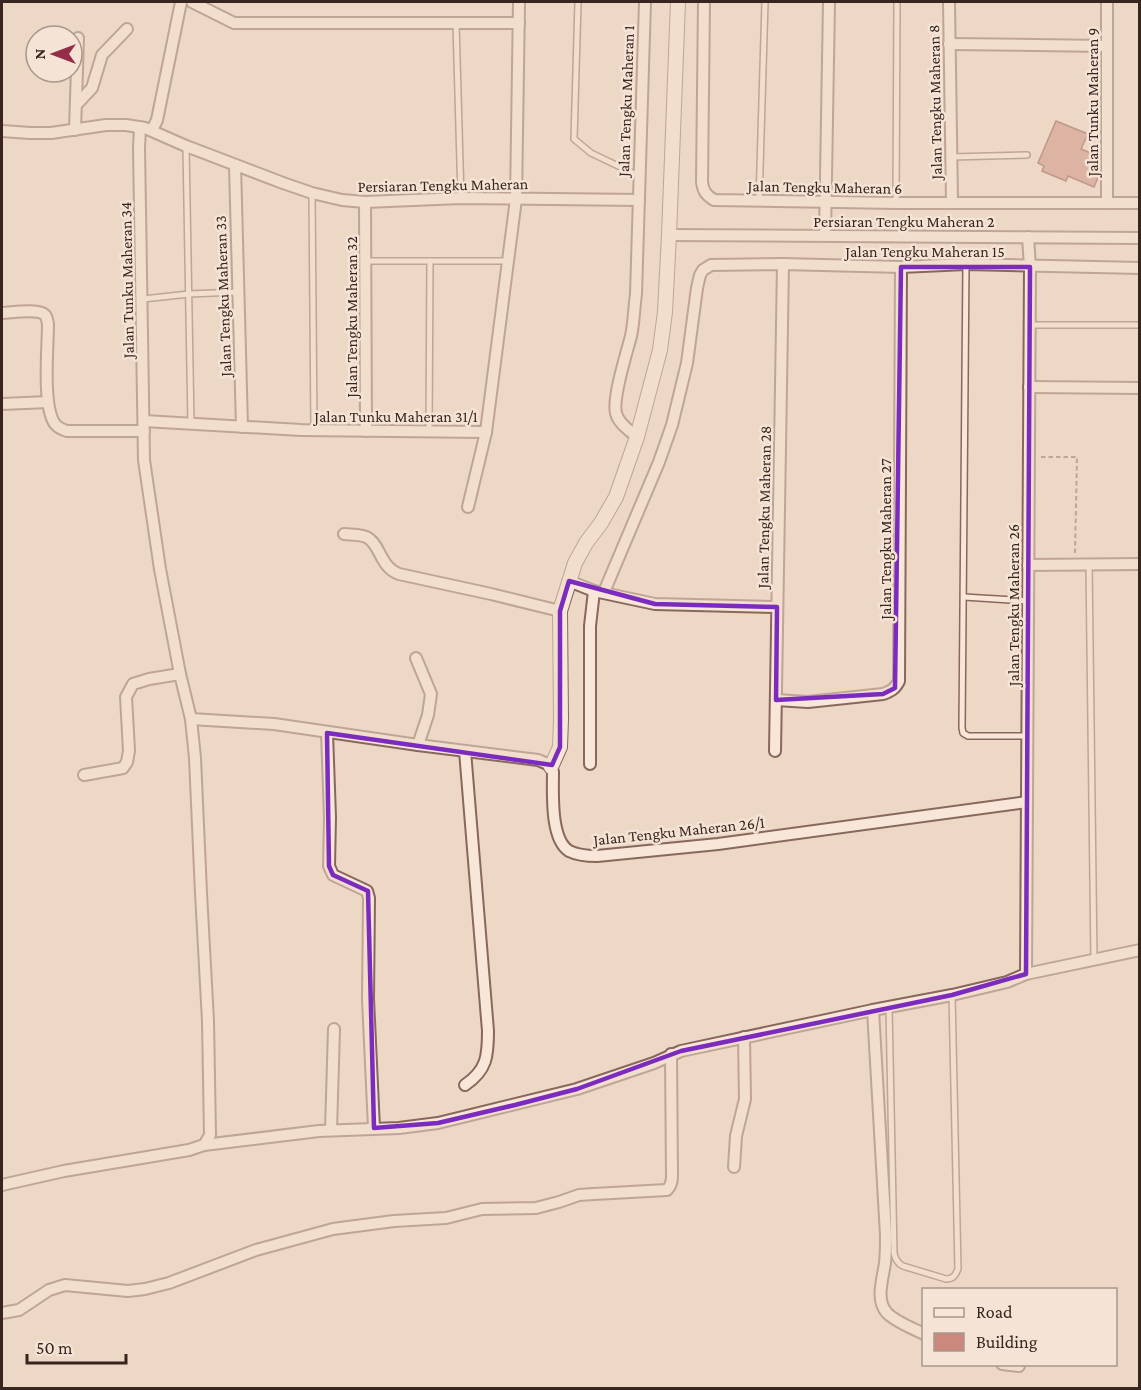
<svg xmlns="http://www.w3.org/2000/svg" width="1141" height="1390" font-family="'Crimson Pro',serif">
  <style>
    .building { fill: #ca897c; stroke: #864c42; stroke-width: 1.5 }
    .lines { fill: none; stroke-linecap: round; stroke-linejoin: round }
    .service-casing { stroke: #88685c; stroke-width: 8 }
    .minor-casing { stroke: #88685c; stroke-width: 14 }
    .tertiary-casing { stroke: #88685c; stroke-width: 16 }
    .path { stroke: #88685c; stroke-width: 2; stroke-dasharray: 4.5 3; stroke-linecap: butt }
    .service { stroke: #f8e6d8; stroke-width: 5 }
    .minor { stroke: #f8e6d8; stroke-width: 10 }
    .tertiary { stroke: #f8e6d8; stroke-width: 14 }
    .marked { fill: none; stroke: #7b2cbf; stroke-width: 4.5; stroke-linejoin: round }
    .labels { text-anchor: middle; dominant-baseline: central; stroke-width: 5; stroke-linejoin: round; paint-order: stroke }
    .street-label { font-size: 16px; fill: #38251f; stroke: #f5e3d5 }
  </style>
  <rect width="100%" height="100%" fill="#edd7c5"/>
  <path class="building" d="M1056 121 1088 134 1081 149 1098 156 1091 171 1099 175 1094 187 1068 176 1066 181 1042 171 1044 166 1038 163Z"/>
  <g class="lines">
    <defs>
      <g id="service">
        <path d="M578 2 574 139 591 153 639 176"/>
        <path d="M456 24 461 198"/>
        <path d="M186 147 191 424"/>
        <path d="M951 157 1027 155"/>
        <path d="M312 193 314 430"/>
        <path d="M759 201 765 2"/>
        <path d="M896 203 897 2"/>
        <path d="M366 261H508"/>
        <path d="M966 264 962 728 963 733 968 736H1027"/>
        <path d="M143 299 189 294 238 292"/>
        <path d="M1029 325H1140"/>
        <path d="M429 431 430 261"/>
        <path d="M1089 565 1094 960"/>
        <path d="M964 597 1028 601"/>
        <path d="M889 1008 894 1253C895 1259 897 1263 903 1266L946 1279C953 1279 955 1276 958 1269L952 995"/>
      </g>
      <g id="minor">
        <path d="M192 2 234 23H519"/>
        <path d="M704 2 702 182C703 191 706 195 714 200L896 203H1140"/>
        <path d="M949 2 952 202"/>
        <path d="M1107 2V203"/>
        <path d="M949 44 1107 46"/>
        <path d="M76 105 92 88 102 55 127 29"/>
        <path d="M75 130 78 38"/>
        <path d="M152 130 157 120 181 2"/>
        <path d="M2 131 30 133H51L106 125H126L145 128 186 146 283 183 312 193 342 200 365 202 461 198 639 200"/>
        <path d="M235 165 242 427"/>
        <path d="M365 202 366 431"/>
        <path d="M669 235 1140 238"/>
        <path d="M825 235 829 2"/>
        <path d="M2 313C11 313 38 308 45 315 47 317 47 320 48 324 48 347 42 406 55 424 59 429 62 429 67 431H144"/>
        <path d="M1029 387 1140 388"/>
        <path d="M2 404 48 402"/>
        <path d="M144 421 301 430 486 432"/>
        <path d="M637 437C629 430 618 423 616 413 612 398 627 352 631 336 634 322 634 308 636 294L645 2"/>
        <path d="M468 507 486 432 516 199 519 2"/>
        <path d="M344 534C351 535 362 534 368 538 381 546 380 567 399 574L491 594 560 611"/>
        <path d="M1028 565 1140 564"/>
        <path d="M569 581 594 591 655 604 777 607"/>
        <path d="M604 592 659 462 672 425 687 363 697 288 700 275 703 270 711 265 783 264 901 267 966 264 1140 268"/>
        <path d="M416 658 431 694 428 715 418 745"/>
        <path d="M776 700 808 702 883 694C891 691 895 689 899 681L901 267"/>
        <path d="M191 719 274 724 418 745 538 760C546 763 550 764 553 772 553 792 550 839 569 851 577 855 588 856 597 856L718 844 1027 802"/>
        <path d="M327 733 330 817 329 866 333 875 367 891 369 898 368 999 374 1128"/>
        <path d="M465 751 488 1031C488 1056 487 1070 465 1085"/>
        <path d="M775 751 783 264"/>
        <path d="M590 764V626L594 591"/>
        <path d="M84 775 123 768 127 762 129 751 126 697 133 684 149 679 180 674"/>
        <path d="M1026 974 1030 267 1028 237"/>
        <path d="M873 1010 886 1235C886 1244 886 1254 885 1263 883 1278 875 1300 887 1313 896 1322 912 1328 924 1334"/>
        <path d="M331 1130 334 1029"/>
        <path d="M204 1145 319 1131 399 1128 438 1123 577 1089 654 1063 681 1051 873 1010 952 995 1007 982 1026 974 1140 950"/>
        <path d="M734 1167 736 1136 745 1099 744 1037"/>
        <path d="M2 1185 64 1171 189 1150 204 1145 210 1135 208 1021 201 893 195 758 191 719 180 674 160 569 144 460 139 148 140 127"/>
        <path d="M2 1313 19 1310 49 1290 65 1285 128 1291 145 1289 169 1283 256 1250 333 1229 394 1221 446 1218 482 1209 536 1208 559 1202 579 1195 594 1194 667 1190C671 1186 672 1182 672 1176L671 1054"/>
        <path d="M1002 1364 1019 1366"/>
      </g>
      <path id="tertiary" d="M551 767 560 747 561 719 560 611 575 563 586 543 601 523 616 497 637 437 660 350 665 312 669 235 678 2"/>
    </defs>
    <use href="#service" class="service-casing"/>
    <use href="#minor" class="minor-casing"/>
    <use href="#tertiary" class="tertiary-casing"/>
    <path class="path" d="M1041 457H1077L1075 553"/>
    <use href="#service" class="service"/>
    <use href="#minor" class="minor"/>
    <use href="#tertiary" class="tertiary"/>
  </g>
  <path d="M0 0H1141V1390H0ZM901 267H1030L1026 974 952 995 681 1051 577 1089 515 1105 438 1123 374 1128 368 891 333 875 329 866 327 733 552 765 560 747V611L569 581 655 604 777 607 776 700 883 694 895 688Z" fill="#edd7c5" fill-opacity=".55" fill-rule="evenodd"/>
  <path class="marked" d="M901 267H1030L1026 974 952 995 681 1051 577 1089 515 1105 438 1123 374 1128 368 891 333 875 329 866 327 733 552 765 560 747V611L569 581 655 604 777 607 776 700 883 694 895 688Z"/>
  <g class="labels">
    <g class="street-label">
      <text transform="translate(626 101) rotate(-88)">Jalan Tengku Maheran 1</text>
      <text transform="translate(935 102) rotate(-91)">Jalan Tengku Maheran 8</text>
      <text transform="translate(1092 102) rotate(-90)">Jalan Tunku Maheran 9</text>
      <text transform="translate(443 185) rotate(-1)">Persiaran Tengku Maheran</text>
      <text transform="translate(825 187) rotate(1)">Jalan Tengku Maheran 6</text>
      <text x="904" y="221">Persiaran Tengku Maheran 2</text>
      <text x="925" y="251">Jalan Tengku Maheran 15</text>
      <text transform="translate(127 280) rotate(-91)">Jalan Tunku Maheran 34</text>
      <text transform="translate(223 296) rotate(-92)">Jalan Tengku Maheran 33</text>
      <text transform="translate(351 317) rotate(-90)">Jalan Tengku Maheran 32</text>
      <text x="396" y="416">Jalan Tunku Maheran 31/1</text>
      <text transform="translate(764 507) rotate(-89)">Jalan Tengku Maheran 28</text>
      <text transform="translate(885 539) rotate(-90)">Jalan Tengku Maheran 27</text>
      <text transform="translate(1013 605) rotate(-90)">Jalan Tengku Maheran 26</text>
      <text transform="translate(679 831) rotate(-6)">Jalan Tengku Maheran 26/1</text>
    </g>
  </g>
  <rect width="1141" height="1390" fill="none" stroke="#38251f" stroke-width="6"/>
  <rect x="922" y="1288" width="195" height="78" fill="#f5e3d5" stroke="#a9978c" stroke-width="1.5"/>
  <rect x="934" y="1308" width="30" height="9" fill="#f8e6d8" stroke="#a9978c" stroke-width="1.5"/>
  <text x="976" y="1318" font-size="18" fill="#38251f">Road</text>
  <rect x="934" y="1333" width="30" height="18" fill="#ca897c" stroke="#a9978c" stroke-width="1.5"/>
  <text x="976" y="1348" font-size="18" fill="#38251f">Building</text>
  <g transform="translate(54 54) rotate(270)"><circle r="28" fill="#f5e3d5" stroke="#a9978c" stroke-width="1.5"/>
  <path d="M0-4.5L10 22L0 15L-10 22Z" fill="#952d49"/>
  <text y="-9" font-size="16" font-weight="bold" text-anchor="middle" fill="#38251f">N</text>
  </g>
  <path d="M27 1354v9h99v-9" fill="none" stroke="#38251f" stroke-width="3"/>
  <text x="36" y="1354" font-size="18" fill="#38251f" stroke="#f5e3d5" stroke-width="4.5" paint-order="stroke">50 m</text>
</svg>
